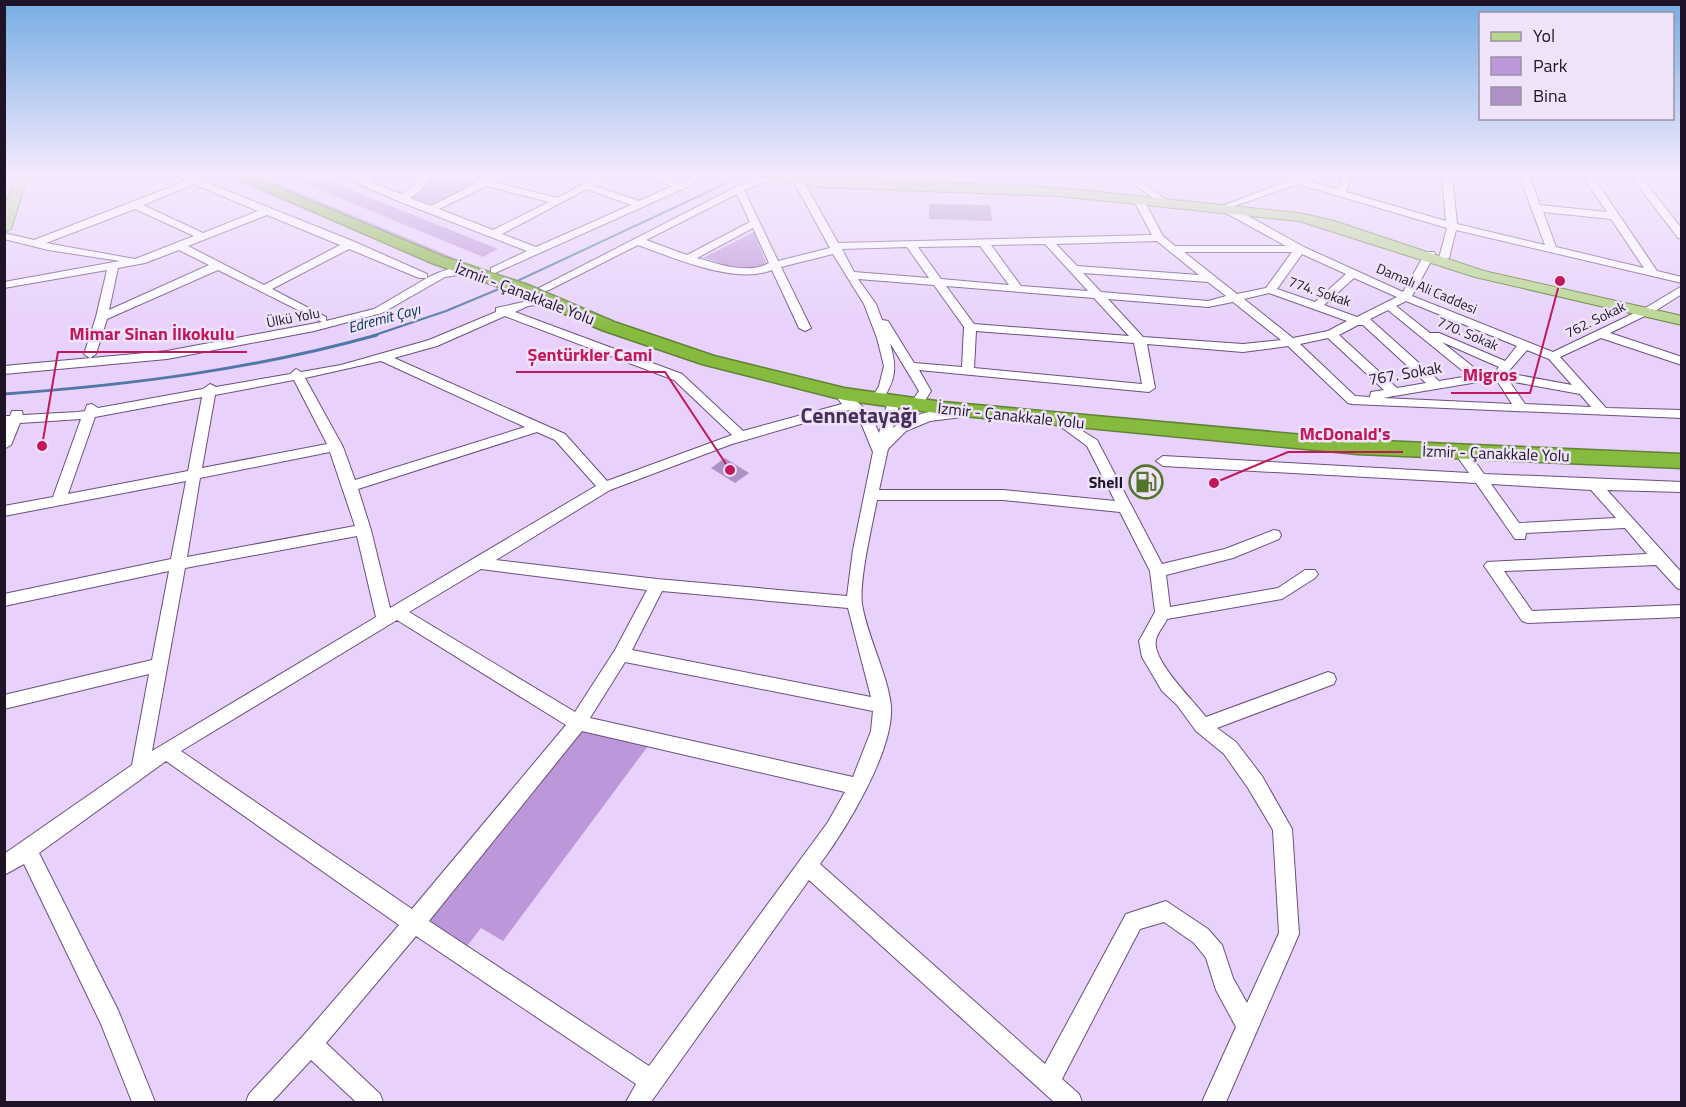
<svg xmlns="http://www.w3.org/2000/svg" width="1686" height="1107" font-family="'Titillium Web',sans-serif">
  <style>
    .green { fill: #bc97d9 }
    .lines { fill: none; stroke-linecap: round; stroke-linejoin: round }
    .stream-far1 { stroke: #5277a6; stroke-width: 2 }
    .stream { stroke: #5277a6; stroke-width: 3 }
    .building { fill: #ae92c5 }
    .minor-casing { stroke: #6a507e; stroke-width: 2 }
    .major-casing { stroke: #628137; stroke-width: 2 }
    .highway-casing { stroke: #628137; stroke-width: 3 }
    .minor { fill: #fff; fill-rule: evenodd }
    .major { fill: #b6d68c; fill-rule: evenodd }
    .highway { fill: #86bb40; fill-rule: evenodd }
    .labels { text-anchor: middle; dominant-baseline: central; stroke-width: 5; stroke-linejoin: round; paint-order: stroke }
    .far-street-label { font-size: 14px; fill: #1f1427; stroke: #efe3f9 }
    .far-water-label { font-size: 15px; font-style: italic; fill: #063257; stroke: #efe3f9 }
    .street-label { font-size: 16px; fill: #1f1427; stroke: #efe3f9 }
    .poi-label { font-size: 16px; font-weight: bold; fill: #1f1427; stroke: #efe3f9; text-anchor: end }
    .district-label { font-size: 22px; font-weight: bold; fill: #482f5a; stroke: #efe3f9 }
    .leader { fill: none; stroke: #c2185b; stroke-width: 2 }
    .callout-dot { fill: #c2185b; stroke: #efe3f9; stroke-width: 2 }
    .callout-label { font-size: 18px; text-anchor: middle; font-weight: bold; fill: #c2185b; stroke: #efe3f9; stroke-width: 5; stroke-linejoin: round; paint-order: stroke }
  </style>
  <rect width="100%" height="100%" fill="#e8d1fb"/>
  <g class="green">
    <path d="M250 175H257L495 275 466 266Z"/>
    <path d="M284 175H313L498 249 483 257Z"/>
    <path d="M434 175 475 185 428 206 408 198 423 190Z"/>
    <path d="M754 232 767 265C752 276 720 262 703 258Z"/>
    <path d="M582 731 648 746 503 941 481 928 467 946 428 922Z"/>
  </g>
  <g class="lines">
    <g class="stream-far1">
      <path d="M515 282 744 175"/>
      <path d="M372 336 446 311 506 286"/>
    </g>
    <path class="stream" d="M4 394C131 385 255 369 377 335"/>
  </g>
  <g class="building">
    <path d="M929 204 990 205 992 221 929 219Z"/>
    <path d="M725 458 749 473 735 483 711 468Z"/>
  </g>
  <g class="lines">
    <defs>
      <g id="minor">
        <path d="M175 175H188L355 242 427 274V278C438 272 464 262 475 270L470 273 445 277 382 313 314 331 167 359 4 374V366L167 351 322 322 218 270 107 319 96 354 90 358 84 354 96 317 107 270 4 288V282L120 261 48 250 4 239V233L34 240 186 181ZM194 184 258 211 203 233 143 205ZM135 209 194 236 135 259 46 243ZM267 215 340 245 264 285 188 246ZM349 249 419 278H427L374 309 326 321V317L272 289ZM179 250 209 265 109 310 118 268 145 263Z"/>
        <path d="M339 175H352L362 179 365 175H375L370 182 401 194 414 186 421 175H431L421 190 410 198 431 206 477 183 450 175H466L484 180 494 175H506L494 182 557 198 601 175H613L595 186 639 201 672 186 644 175H658L680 182 696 175H709L685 188 495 273 491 272V268L527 251 398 201ZM487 186 549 202 493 230 439 209ZM587 189 631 205 536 247 502 234Z"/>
        <path d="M769 175 774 178 772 180 744 190 778 261 830 248 794 182 799 179 804 182 838 243 1152 235 1133 199 1138 196 1143 199 1163 236 1175 246H1286L1224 212 1222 206 1293 179 1309 175H1325L1308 181 1338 189 1342 175H1352L1346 192 1446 221 1442 175H1452L1457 224 1545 245 1519 175H1529L1540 205 1607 212 1582 175H1592L1657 271 1682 277V283L1456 230 1449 258 1440 260 1439 258 1447 228 1298 184 1232 207 1304 247 1403 292 1426 252H1434L1435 254 1412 296 1553 352 1647 307 1682 286V294L1655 311 1610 333 1682 357V365L1601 338 1560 357 1606 408 1682 410V418L1352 404 1348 403 1288 346 1243 352 1147 344 1155 388 1149 392 919 370 931 391 921 407 916 408 910 404 919 391 890 343C897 368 896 379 882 401H874L872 398 879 386 884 366 877 338 864 304 833 254 781 267 811 328 805 331 799 328 772 270C735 285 674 258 638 245L549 290 545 291 539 288 736 187ZM737 194 750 222 687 255 646 240ZM1543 212 1611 219 1644 268 1556 247ZM753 228 769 263C748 275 719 264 697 258ZM1157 241 1199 275 1077 266 1056 244ZM1045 244 1088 291 1021 286 991 245ZM980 246 1009 285 941 279 918 247ZM907 247 929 278 854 272 842 249ZM1184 252H1292L1266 288 1237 294ZM1302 254 1346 274 1315 302 1277 289ZM1083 273 1208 282 1226 296 1208 301 1101 292ZM1354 278 1397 297 1357 317 1324 305ZM858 279 934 285 964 327 962 367 914 363 888 321 882 320 876 304ZM946 286 1094 298 1129 336 974 324ZM1269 293 1347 321 1328 331 1293 338 1244 299ZM1108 299 1208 307 1233 302 1281 340 1243 344 1143 337ZM1406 301 1517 346 1505 361 1439 333H1430L1396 306ZM1388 310 1469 376 1439 381 1370 319ZM1358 325H1363L1426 383 1397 388 1339 335ZM976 331 1134 343 1142 384 974 368ZM1328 338 1384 390 1371 392 1370 397 1355 396 1300 344ZM1442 342 1499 367 1495 372 1482 374ZM1527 350 1549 359 1572 385 1507 373ZM1496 379 1512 404 1383 398 1394 396ZM1509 381 1580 394 1591 407 1525 404Z"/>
        <path d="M1121 175H1132L1168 201 1160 203Z"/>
        <path d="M1630 175H1640L1682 229V239L1678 238Z"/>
        <path d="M549 298 555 301 553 303 528 306 515 312 682 374 743 431 842 404 838 399 844 395C862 401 872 416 879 433L888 401 894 397 900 401 893 428C911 414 946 405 969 410L970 413 969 416 930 421 906 431 888 449 879 490H1003L1115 501 1087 446 1053 421 1060 417 1097 440 1162 564 1225 549 1274 530 1279 531 1281 535 1279 539 1233 558 1166 575 1170 607 1278 588 1305 570H1315L1318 574 1315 578 1282 599 1167 619C1164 626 1157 633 1156 640 1151 660 1194 701 1206 717L1328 672 1334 674 1336 679 1334 684 1217 728 1236 742 1262 776 1292 829 1299 934 1226 1102H1202L1236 1027 1216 990 1206 958 1194 943 1164 922 1140 929 1062 1079 1079 1094 1082 1102H1054L809 880 651 1102H626L636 1084 416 936 326 1043 380 1094 383 1102H356L311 1060 272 1102H246L249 1094 303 1036 399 925 166 761 39 853 118 1010 155 1102H132L101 1024 24 864 4 875V854L132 765 149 674 4 709V695L152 660 169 571 4 606V594L171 559 186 481 4 516V506L53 497 81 419 20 423 11 445 4 449V416H10L12 411H22L23 415 78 412 85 411 87 405 92 404 98 408 203 389 210 384 216 387 290 374 296 369 301 372 341 365 429 340 496 312V308C513 305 530 299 549 298ZM505 316 674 380 732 435 607 481 565 434 394 358 437 346ZM381 361 525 427 355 480 343 447 305 378ZM294 380 327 444 202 468 215 395ZM202 397 188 471 68 494 95 417ZM849 410 859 418 873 452 853 550 847 596 657 579 496 560 610 490 732 444ZM537 432 555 440 596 486 390 608 371 530 358 489ZM330 452 355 526 187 557 200 478ZM877 500H1003L1120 512 1150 571 1155 612 1139 641 1142 657 1162 691 1177 705 1196 731 1224 754 1248 788 1273 830 1279 933 1247 1003 1233 978 1222 945 1208 929 1166 901 1126 914 1045 1064 820 864C846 829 894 751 891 706 888 675 867 636 862 604 859 580 872 526 877 500ZM357 536 376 617 152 751 185 568ZM481 569 647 590 615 650 575 712 409 612ZM662 591 848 608 871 697 632 650ZM397 620 566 725 412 909 181 751ZM625 662 873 711 871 731 853 777 590 718ZM582 731 845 792 828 822 649 1066 429 921Z"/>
        <path d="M1461 448 1466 449 1484 474 1682 482V492L1607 490 1682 573V590L1677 588 1656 565 1504 571 1532 611 1682 605V617L1528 623 1522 621 1487 570 1484 566 1487 562 1647 554 1625 528 1526 533 1525 539H1515L1476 483 1163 466 1156 461 1163 456 1469 473 1454 452ZM1491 484 1591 490 1616 518 1519 523Z"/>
      </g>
      <g id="major">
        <path d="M16 175H28L11 229 4 233V208Z"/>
        <path d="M769 175 1059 188 1299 213 1334 221 1484 271 1682 316V325L1475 277 1299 221 1059 196 818 187 775 179Z"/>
      </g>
      <path id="highway" d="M229 175H248L444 257 528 285 614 322 714 356 844 388 943 402 1358 440 1682 454V468L1358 454 943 414 844 400 702 364 602 330 516 293 432 263Z"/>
    </defs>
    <use href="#minor" class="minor-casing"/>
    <use href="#major" class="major-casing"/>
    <use href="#highway" class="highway-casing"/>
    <use href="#minor" class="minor"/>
    <use href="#major" class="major"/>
    <use href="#highway" class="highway"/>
  </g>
  <linearGradient id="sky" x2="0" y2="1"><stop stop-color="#75ade3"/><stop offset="0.53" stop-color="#f5eafd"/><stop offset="1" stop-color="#f5eafd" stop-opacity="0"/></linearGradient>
  <rect width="1686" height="330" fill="url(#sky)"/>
  <defs>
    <symbol id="fuel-ring" viewBox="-11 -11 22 22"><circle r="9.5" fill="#efe3f9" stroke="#53742a" stroke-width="1.5"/><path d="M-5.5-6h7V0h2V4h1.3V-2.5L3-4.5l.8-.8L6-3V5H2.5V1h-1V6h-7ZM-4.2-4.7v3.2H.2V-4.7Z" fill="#53742a"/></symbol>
  </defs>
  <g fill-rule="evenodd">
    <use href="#fuel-ring" x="1127" y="463" width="38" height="38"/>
  </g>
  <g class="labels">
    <g class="far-street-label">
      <text transform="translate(1427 288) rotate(23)">Damalı Ali Caddesi</text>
      <text transform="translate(1320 291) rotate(19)">774. Sokak</text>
      <text transform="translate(293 317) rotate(-11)">Ülkü Yolu</text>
      <text transform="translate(1595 319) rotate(-26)">762. Sokak</text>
      <text transform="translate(1468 333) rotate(23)">770. Sokak</text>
    </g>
    <g class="far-water-label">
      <text transform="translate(384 318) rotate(-15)">Edremit Çayı</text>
    </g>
    <g class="street-label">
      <text transform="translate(525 293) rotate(21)">İzmir - Çanakkale Yolu</text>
      <text transform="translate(1405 373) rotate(-10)">767. Sokak</text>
      <text transform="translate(1011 415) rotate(6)">İzmir - Çanakkale Yolu</text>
      <text transform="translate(1496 453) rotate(2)">İzmir - Çanakkale Yolu</text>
    </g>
    <g class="poi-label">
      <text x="1123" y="482">Shell</text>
    </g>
    <g class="district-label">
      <text x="859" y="415">Cennetayağı</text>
    </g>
  </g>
  <path class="leader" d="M42 446L58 352H247M730 470L665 372H516M1560 281L1530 393H1451M1214 483L1288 452H1403"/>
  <g class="callout-dot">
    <circle cx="42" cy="446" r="6"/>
    <circle cx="730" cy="470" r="6"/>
    <circle cx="1560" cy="281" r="6"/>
    <circle cx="1214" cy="483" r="6"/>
  </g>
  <g class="callout-label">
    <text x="152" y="340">Mimar Sinan İlkokulu</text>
    <text x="590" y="361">Şentürkler Cami</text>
    <text x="1490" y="381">Migros</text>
    <text x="1345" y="440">McDonald's</text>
  </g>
  <rect width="1686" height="1107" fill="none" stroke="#1f1427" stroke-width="12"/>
  <rect x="1479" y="12" width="195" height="108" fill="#efe3f9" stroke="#9c90a5" stroke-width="1.5"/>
  <rect x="1491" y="32" width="30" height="9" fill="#b6d68c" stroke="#9c90a5" stroke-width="1.5"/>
  <text x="1533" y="42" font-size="18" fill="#1f1427">Yol</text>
  <rect x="1491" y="57" width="30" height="18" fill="#bc97d9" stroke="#9c90a5" stroke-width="1.5"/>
  <text x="1533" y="72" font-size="18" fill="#1f1427">Park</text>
  <rect x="1491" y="87" width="30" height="18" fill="#ae92c5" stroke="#9c90a5" stroke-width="1.5"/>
  <text x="1533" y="102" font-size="18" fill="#1f1427">Bina</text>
</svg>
